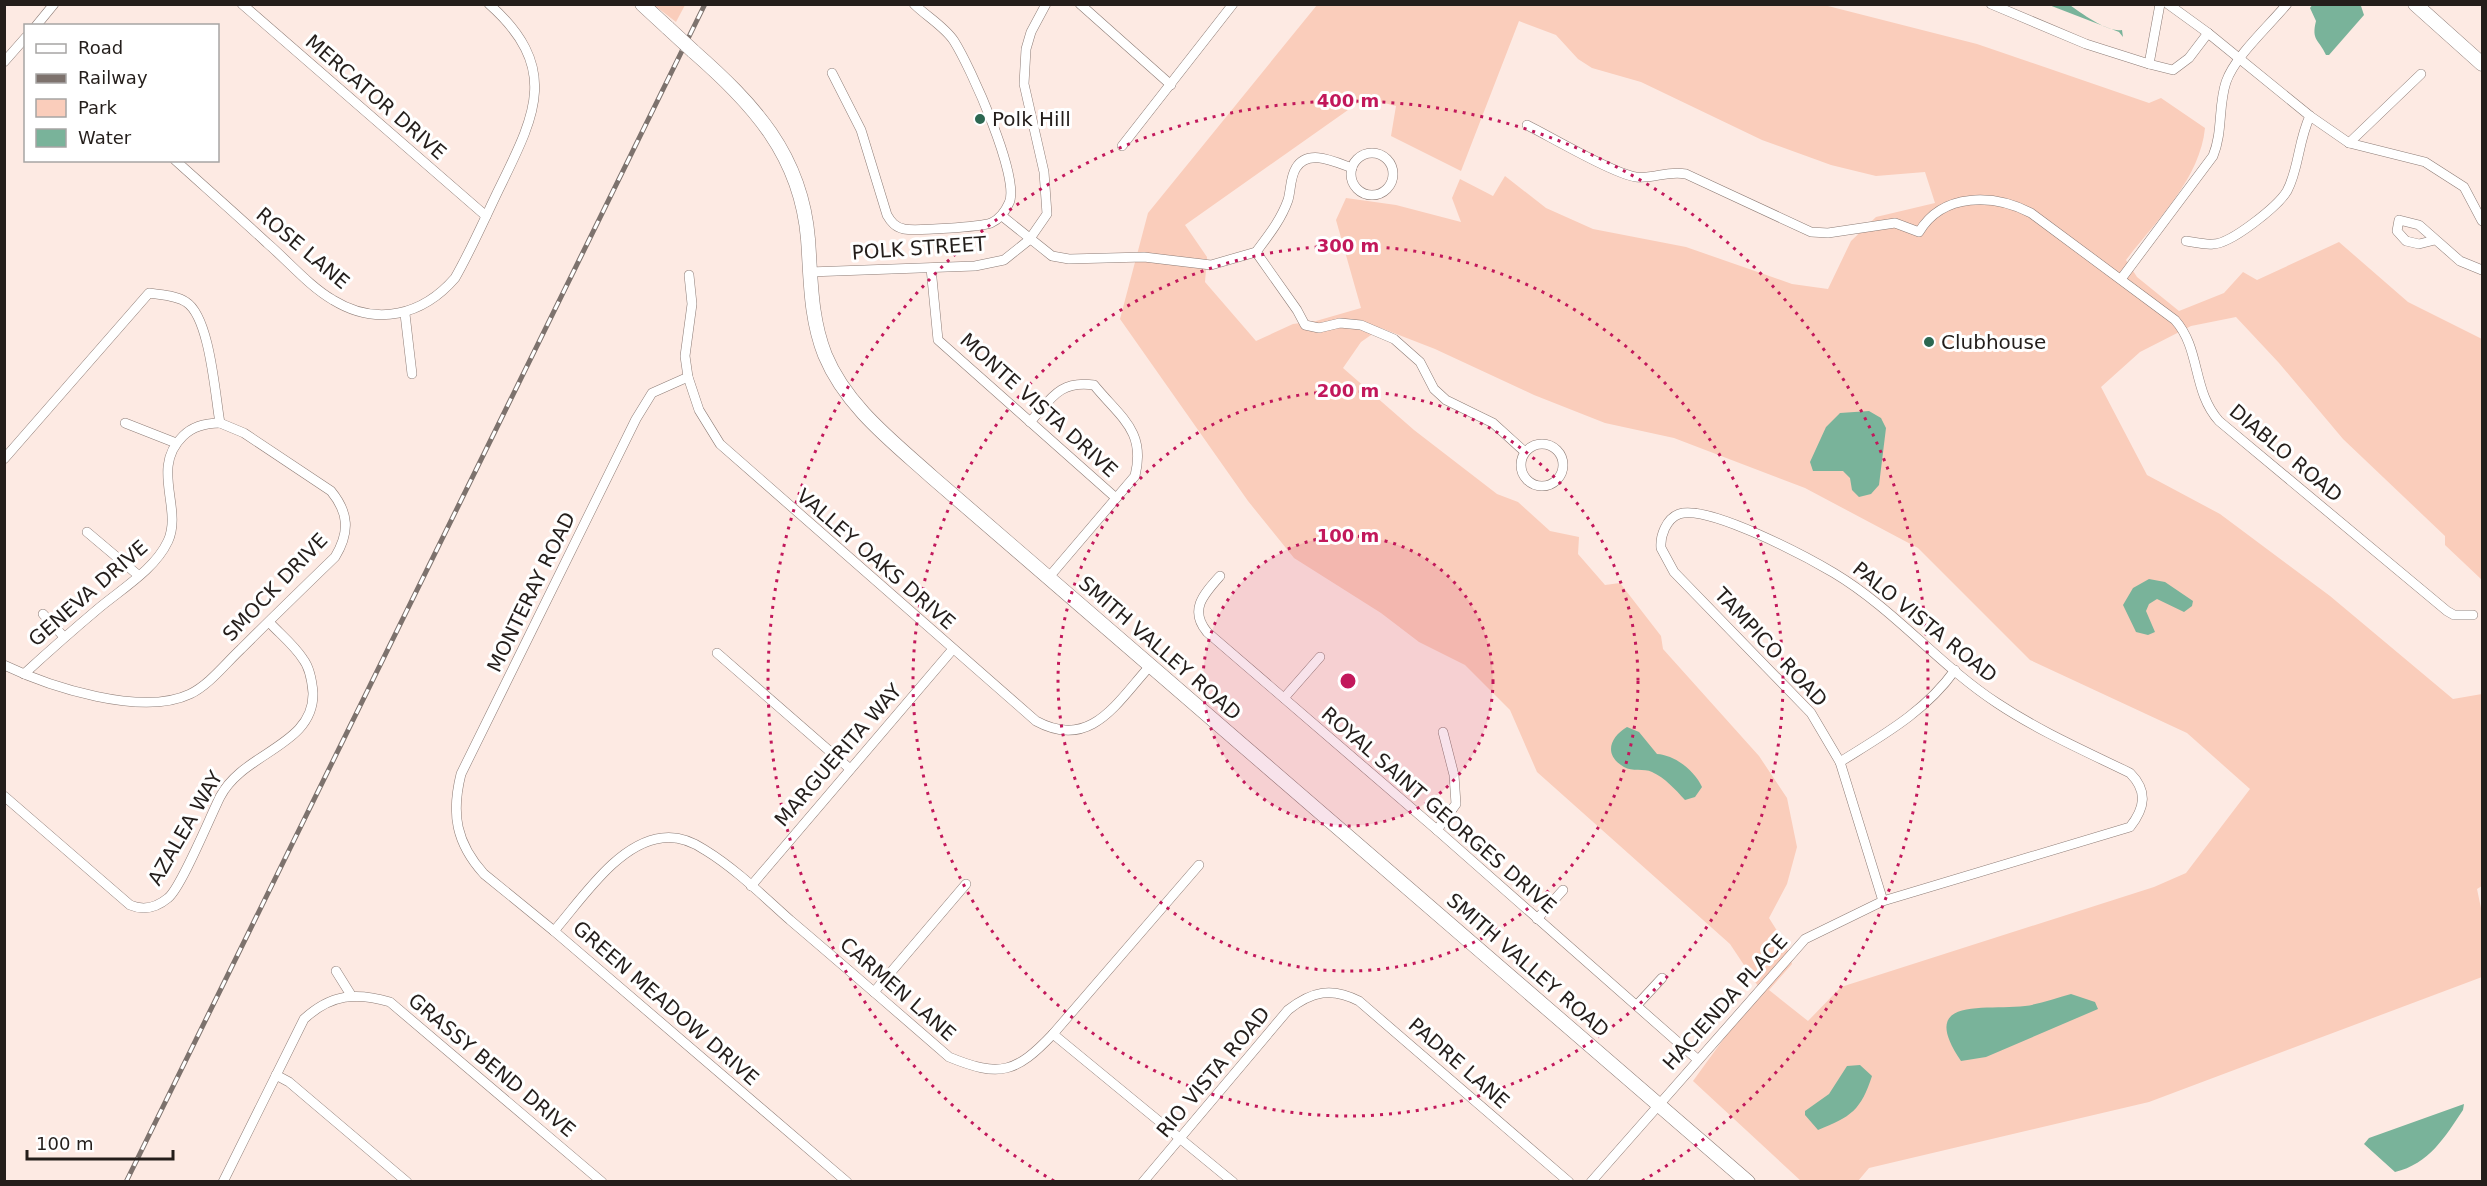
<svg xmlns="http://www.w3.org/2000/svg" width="2487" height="1186" font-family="'DejaVu Sans',sans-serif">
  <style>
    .green { fill: #facdbb; fill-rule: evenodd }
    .water { fill: #79b39a }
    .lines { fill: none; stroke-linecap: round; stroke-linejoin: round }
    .street-casing { stroke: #8d7c76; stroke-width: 10 }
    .secondary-casing { stroke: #8d7c76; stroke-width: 15 }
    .street { stroke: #fff; stroke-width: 9 }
    .secondary { stroke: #fff; stroke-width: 14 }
    .rail-casing { stroke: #7d726d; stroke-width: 5 }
    .rail { stroke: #fff; stroke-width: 3; stroke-dasharray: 9; stroke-linecap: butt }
    .secondary-bridge-casing { stroke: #8d7c76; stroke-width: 15; stroke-linecap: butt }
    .secondary-bridge { stroke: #fff; stroke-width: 14 }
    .ring { fill: none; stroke: #c2185b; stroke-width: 3; stroke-dasharray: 3 6 }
    .poi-dot { fill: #2c6751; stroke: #fff; stroke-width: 2 }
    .labels { text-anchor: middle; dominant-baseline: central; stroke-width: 6; stroke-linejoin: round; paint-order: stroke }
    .street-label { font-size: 20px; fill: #241e1b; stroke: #fff }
    .poi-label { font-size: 20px; fill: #241e1b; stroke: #fff; text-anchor: start }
    .centre { fill: #c2185b; stroke: #fff; stroke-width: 3 }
    .ring-label { font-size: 18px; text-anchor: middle; font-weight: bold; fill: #c2185b; stroke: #fff; stroke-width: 6; stroke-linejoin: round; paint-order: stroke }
  </style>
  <rect width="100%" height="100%" fill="#fdeae3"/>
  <g class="green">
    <path d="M654 5H685L676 22Z"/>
    <path d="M1317 5H1824L1977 44 2149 103 2161 98 2205 128C2200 179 2156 221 2126 260L2137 277 2179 311 2224 293 2243 272 2257 280 2339 242 2408 302 2482 339V580L2445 545V536L2343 439 2279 363 2236 317 2191 326 2140 352 2101 387 2147 475 2220 514 2330 596 2453 699 2482 694V886L2477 889 2482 913V977L2149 1102 1869 1168 1858 1181H1801L1693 1081 1760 989 1730 944 1537 772 1510 710 1465 665 1419 642 1381 613 1294 558 1248 501 1120 319 1148 213ZM1519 21 1556 35 1578 59 1592 68 1641 82 1762 140 1831 165 1876 176 1925 172 1935 203 1876 217 1851 241 1828 289 1792 284 1686 247 1593 229 1546 208 1505 176 1493 196 1460 179 1452 198 1461 222 1396 205 1346 198 1336 220 1361 308 1316 321 1293 324 1256 341 1205 282 1207 257 1185 225 1365 98 1396 106 1391 136 1461 171ZM1381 328 1435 349 1534 395 1605 423 1674 438 1805 488 1918 548 2030 660 2187 733 2250 789 2186 873 2154 887 1841 987 1808 1021 1769 990 1792 964 1786 945 1769 918 1787 884 1797 847 1787 798 1759 756 1663 649 1661 636 1620 583 1605 585 1578 554 1579 537 1550 531 1518 502 1497 494 1414 430 1343 368 1361 342Z"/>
  </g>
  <g class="water">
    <path d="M2313 4 2361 6 2364 15 2329 55H2326C2319 39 2311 41 2316 21L2310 8Z"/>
    <path d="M2049 5H2070C2082 14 2109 33 2122 30L2123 37 2119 32Z"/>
    <path d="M1869 411 1881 418 1886 428 1879 485 1871 494 1859 497 1852 490 1850 478 1843 471H1813L1810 462 1826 427 1840 413Z"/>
    <path d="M2149 579 2165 582 2193 601 2192 606 2184 612 2157 599 2149 604 2146 611 2155 632 2148 635 2136 632 2123 605 2133 588Z"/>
    <path d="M1627 727 1639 732 1657 754C1675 755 1695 771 1702 787L1695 797 1685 800C1675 789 1665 778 1652 772 1644 768 1632 772 1624 767 1603 755 1610 737 1627 727Z"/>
    <path d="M2071 994 2095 1002 2098 1009 1986 1057 1961 1061C1916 995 1986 1011 2025 1006 2040 1004 2056 998 2071 994Z"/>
    <path d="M1860 1065 1872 1076C1861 1110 1851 1117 1818 1130L1805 1115V1111L1829 1094 1847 1066Z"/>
    <path d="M2464 1104 2463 1110C2445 1137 2429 1164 2395 1172L2364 1144 2369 1138Z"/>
  </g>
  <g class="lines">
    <defs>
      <g id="street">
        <path d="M242 4 486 216"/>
        <path d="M1080 4 1171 85"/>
        <path d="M1991 4 2086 44 2149 64 2160 4"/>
        <path d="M2168 4 2208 33 2310 116 2349 143 2425 162 2464 187 2482 221"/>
        <path d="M36 26 54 4"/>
        <path d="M4 62 26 37"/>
        <path d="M2149 64 2173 70 2189 58 2208 33"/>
        <path d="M832 73 861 130 887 215C891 222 895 227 904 229 915 231 980 227 991 223 1000 219 1005 212 1009 203 1021 179 970 66 954 41 945 27 926 16 914 4"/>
        <path d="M1527 125C1551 137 1614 174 1636 177 1654 179 1668 170 1686 174L1811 232 1828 233 1895 223 1919 232C1943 192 1994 194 2031 213L2175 320C2201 349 2192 391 2219 421L2447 611 2454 615H2473"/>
        <path d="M2349 143 2421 74"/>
        <path d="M1122 146 1233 4"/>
        <circle cx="1372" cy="174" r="21"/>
        <path d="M175 160C206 188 237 215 267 243 288 261 309 286 333 300 377 327 423 315 455 278 471 250 484 220 498 191 534 117 562 69 489 4"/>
        <path d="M1002 216 1052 256 1069 259 1144 257 1211 265 1256 252 1297 310 1305 325 1319 328 1340 323 1361 325 1394 339 1420 362 1434 389 1446 400 1493 423 1525 452"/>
        <path d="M2435 240 2419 244 2406 241 2397 231 2399 220 2419 225 2460 261 2482 270"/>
        <path d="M2186 241C2194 242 2205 245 2213 244 2231 244 2278 206 2287 191 2299 169 2298 141 2310 116"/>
        <path d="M1256 252C1268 236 1281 220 1288 200 1291 190 1290 177 1296 168 1308 148 1335 162 1352 168"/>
        <path d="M931 268 938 340 1116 498"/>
        <path d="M809 272 975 266 1004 260 1029 240 1047 214 1044 172 1024 84 1026 49 1031 32 1046 4"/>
        <path d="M689 275 692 304 685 356 688 377 699 410 720 444 1036 721C1091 751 1117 702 1150 666"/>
        <path d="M2121 279 2213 156C2223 132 2218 106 2226 82 2235 56 2269 26 2287 4"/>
        <path d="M405 314 412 374"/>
        <path d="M688 377 652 393 636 419 461 774C451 814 456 843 484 874L554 931 847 1182"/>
        <path d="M1030 422C1051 399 1059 380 1094 385 1121 418 1146 431 1135 476L1049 577"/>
        <path d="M125 423 176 443"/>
        <circle cx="1542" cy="465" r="21"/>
        <path d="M4 459 149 293C161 295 176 295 186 302 210 317 215 395 220 423L244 433 331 491C349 513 350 532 335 557 304 587 272 618 241 649 225 664 209 685 190 694 142 717 50 687 4 665"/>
        <path d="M87 532 138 575"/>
        <path d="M1220 576C1203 595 1189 610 1207 632L1437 830 1697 1059"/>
        <path d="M43 614 64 637"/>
        <path d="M717 653 849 768"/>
        <path d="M24 674C48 652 74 629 99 608 123 588 155 569 168 541 183 508 150 468 183 436 193 426 206 423 220 423"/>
        <path d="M1284 698 1320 657"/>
        <path d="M1840 762C1883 735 1925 712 1955 670"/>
        <path d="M4 796 130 905C144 911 156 908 168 898 181 888 210 817 220 797 243 752 314 746 313 693 312 681 310 668 303 659 294 645 280 634 269 622"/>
        <path d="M1437 830 1456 804 1454 775 1443 732"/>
        <path d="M751 886 953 649"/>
        <path d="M1537 919 1563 890"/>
        <path d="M554 931C582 899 618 843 662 838 677 836 693 842 705 850 736 869 763 896 790 920 843 965 896 1011 949 1057 1000 1078 1016 1073 1053 1034L1199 865"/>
        <path d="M336 971 351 995"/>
        <path d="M874 992 966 884"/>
        <path d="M1637 1005 1662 978"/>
        <path d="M1053 1034 1233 1182"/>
        <path d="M276 1075 289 1082 407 1182"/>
        <path d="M223 1182 304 1019C331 994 356 992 390 1002L602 1182"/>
        <path d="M1143 1182 1288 1010C1312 991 1332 987 1359 1001L1569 1182"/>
        <path d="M1591 1182 1805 939 1883 901 2130 827C2145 808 2148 791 2130 773 2085 751 2039 731 1997 703 1939 665 1894 609 1834 573 1807 557 1708 504 1679 514 1666 519 1660 536 1661 548L1674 572 1811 713 1840 762 1883 901"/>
      </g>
      <g id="secondary">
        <path d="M642 4 668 28"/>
        <path d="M2415 4 2482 64"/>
        <path d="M693 51C753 104 801 154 808 239 811 279 810 317 825 355 846 406 892 441 932 477L1748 1182"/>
      </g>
    </defs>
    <use href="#street" class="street-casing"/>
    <use href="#secondary" class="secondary-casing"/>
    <use href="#street" class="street"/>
    <use href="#secondary" class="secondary"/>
    <defs>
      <path id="rail" d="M126 1182 705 4"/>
    </defs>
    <use href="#rail" class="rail-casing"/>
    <use href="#rail" class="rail"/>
    <defs>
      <path id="secondary-bridge" d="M668 28 693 51"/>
    </defs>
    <use href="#secondary-bridge" class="secondary-bridge-casing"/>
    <use href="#secondary-bridge" class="secondary-bridge"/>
  </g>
  <circle cx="1348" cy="681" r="145" fill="#c2185b" fill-opacity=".12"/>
  <g class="ring">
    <circle cx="1348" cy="681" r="145"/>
    <circle cx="1348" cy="681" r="290"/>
    <circle cx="1348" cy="681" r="435"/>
    <path d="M1054 1181A580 580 0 1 1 1642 1181"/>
  </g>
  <g class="poi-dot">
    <circle cx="980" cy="119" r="6"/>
    <circle cx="1929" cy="342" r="6"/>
  </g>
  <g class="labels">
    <g class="street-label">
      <text transform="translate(376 97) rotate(41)">MERCATOR DRIVE</text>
      <text transform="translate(303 248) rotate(40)">ROSE LANE</text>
      <text transform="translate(919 248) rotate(-4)">POLK STREET</text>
      <text transform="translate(1039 405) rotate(42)">MONTE VISTA DRIVE</text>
      <text transform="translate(2286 453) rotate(40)">DIABLO ROAD</text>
      <text transform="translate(876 559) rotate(41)">VALLEY OAKS DRIVE</text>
      <text transform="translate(275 587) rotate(-46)">SMOCK DRIVE</text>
      <text transform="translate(531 592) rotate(-64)">MONTERAY ROAD</text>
      <text transform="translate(88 593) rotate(-41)">GENEVA DRIVE</text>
      <text transform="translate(1925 622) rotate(39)">PALO VISTA ROAD</text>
      <text transform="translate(1771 647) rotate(47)">TAMPICO ROAD</text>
      <text transform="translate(1160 648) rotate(41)">SMITH VALLEY ROAD</text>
      <text transform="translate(838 755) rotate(-49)">MARGUERITA WAY</text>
      <text transform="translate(1439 810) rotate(41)">ROYAL SAINT GEORGES DRIVE</text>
      <text transform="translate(185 828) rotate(-60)">AZALEA WAY</text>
      <text transform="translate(1528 965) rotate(41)">SMITH VALLEY ROAD</text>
      <text transform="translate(898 989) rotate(41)">CARMEN LANE</text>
      <text transform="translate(1725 1002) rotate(-48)">HACIENDA PLACE</text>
      <text transform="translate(666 1003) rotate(41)">GREEN MEADOW DRIVE</text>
      <text transform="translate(1459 1063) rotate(41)">PADRE LANE</text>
      <text transform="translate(492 1065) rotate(40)">GRASSY BEND DRIVE</text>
      <text transform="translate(1213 1072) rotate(-50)">RIO VISTA ROAD</text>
    </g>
    <g class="poi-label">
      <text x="992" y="119">Polk Hill</text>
      <text x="1941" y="342">Clubhouse</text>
    </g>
  </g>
  <circle cx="1348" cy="681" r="9" class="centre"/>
  <g class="ring-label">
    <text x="1348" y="107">400 m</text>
    <text x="1348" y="252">300 m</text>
    <text x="1348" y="397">200 m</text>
    <text x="1348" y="542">100 m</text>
  </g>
  <rect width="2487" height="1186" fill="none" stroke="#241e1b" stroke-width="12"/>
  <rect x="24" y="24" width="195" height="138" fill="#ffffff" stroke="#a7a5a4" stroke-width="1.5"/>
  <rect x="36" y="44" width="30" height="9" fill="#ffffff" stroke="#a7a5a4" stroke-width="1.5"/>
  <text x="78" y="54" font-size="18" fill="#241e1b">Road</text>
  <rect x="36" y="74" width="30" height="9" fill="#7d726d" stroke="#a7a5a4" stroke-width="1.5"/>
  <text x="78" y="84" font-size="18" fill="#241e1b">Railway</text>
  <rect x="36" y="99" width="30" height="18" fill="#facdbb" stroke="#a7a5a4" stroke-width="1.5"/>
  <text x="78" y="114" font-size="18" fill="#241e1b">Park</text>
  <rect x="36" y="129" width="30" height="18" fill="#79b39a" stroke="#a7a5a4" stroke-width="1.5"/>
  <text x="78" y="144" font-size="18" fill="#241e1b">Water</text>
  <path d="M27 1150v9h146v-9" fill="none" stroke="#241e1b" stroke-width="3"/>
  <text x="36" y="1150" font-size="18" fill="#241e1b" stroke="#ffffff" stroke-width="4.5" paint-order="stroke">100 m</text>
</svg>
